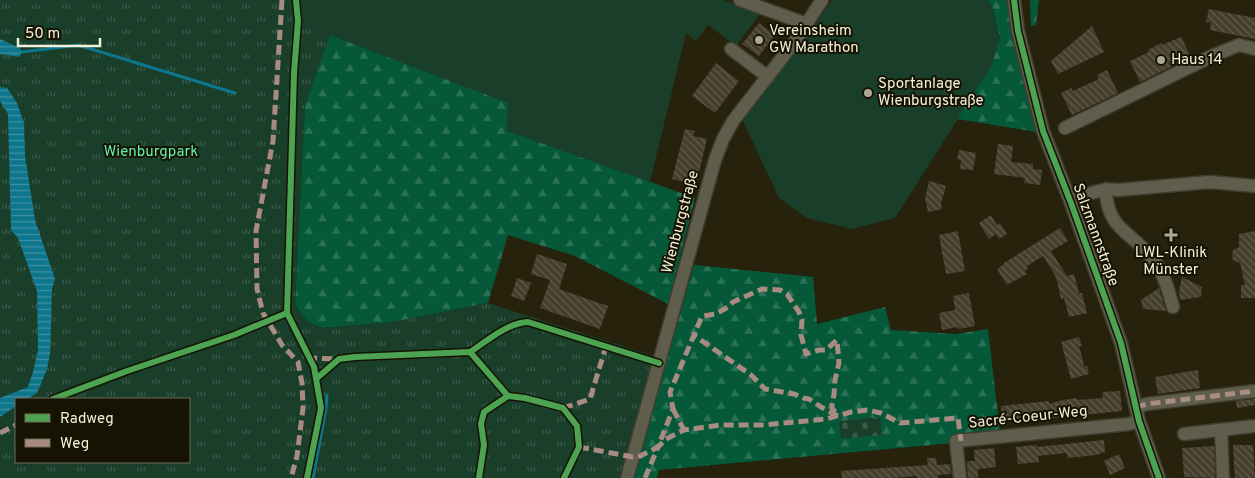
<svg xmlns="http://www.w3.org/2000/svg" width="1255" height="478" font-family="Overpass,sans-serif">
  <style>
    .grass { fill: #193f2b }
    .forest { fill: url(#forest-firs) }
    .cemetery { fill: url(#cemetery-stones) }
    .park { fill: url(#park-tufts); fill-rule: evenodd }
    .water { fill: url(#water-rules) }
    .lines { fill: none; stroke-linecap: round; stroke-linejoin: round }
    .stream { stroke: #0e768c; stroke-width: 3 }
    .building { fill: url(#building-back-hatch) }
    .minor-casing { stroke: #403e2f; stroke-width: 15 }
    .minor { stroke: #5f5d4c; stroke-width: 12 }
    .quiet { stroke: #a88b81; stroke-width: 5; stroke-dasharray: 10 5; stroke-linecap: butt }
    .cycleway-casing { stroke: #161303; stroke-width: 9 }
    .cycleway { stroke: #4ca352; stroke-width: 6 }
    .poi-dot { fill: #aca992; stroke: #161303; stroke-width: 2 }
    .labels { text-anchor: middle; dominant-baseline: central; stroke-width: 4; stroke-linejoin: round; paint-order: stroke }
    .poi-label { font-size: 15px; fill: #f4f1da; stroke: #161303; text-anchor: start }
    .park-label { font-size: 15px; fill: #60f0b0; stroke: #161303 }
    .street-label { font-size: 15px; fill: #f4f1da; stroke: #161303 }
  </style>
  <defs>
    <pattern id="forest-firs" width="22" height="20" patternUnits="userSpaceOnUse" patternTransform="scale(1.25)"><rect width="22" height="20" fill="#055939"/><path d="M5 1l3.5 6h-7zM16 11l3.5 6h-7z" fill="#2a7155"/></pattern>
    <pattern id="cemetery-stones" width="16" height="16" patternUnits="userSpaceOnUse" patternTransform="scale(1.25)"><rect width="16" height="16" fill="#193f2b"/><path d="M2 7V4a2 2 0 0 1 4 0v3zM10 15v-3a2 2 0 0 1 4 0v3z" fill="#3b5b49"/></pattern>
    <pattern id="park-tufts" width="24" height="20" patternUnits="userSpaceOnUse" patternTransform="scale(1.25)"><rect width="24" height="20" fill="#193f2b"/><path d="M3 7l-1-3M5 7V3M7 7l1-3M15 17l-1-3M17 17v-4M19 17l1-3" fill="none" stroke="#3b5b49"/></pattern>
    <pattern id="water-rules" width="6" height="5" patternUnits="userSpaceOnUse" patternTransform="scale(1.25)"><rect width="6" height="5" fill="#0e768c"/><path d="M0 2.5h6" fill="none" stroke="#3e91a1"/></pattern>
    <pattern id="building-back-hatch" width="6" height="6" patternUnits="userSpaceOnUse" patternTransform="scale(1.25)"><rect width="6" height="6" fill="#463f2e"/><path d="M-1 5l2 2M0 0l6 6M5-1l2 2" fill="none" stroke="#615b4c"/></pattern>
  </defs>
  <rect width="100%" height="100%" fill="#26220b"/>
  <g class="grass">
    <path d="M301 0H723L761 13 736 46 708 25 696 41 686 33 650 182 507 131 508 103 330 35 302 17Z"/>
    <path d="M832 0H988L993 8 1000 38 991 67 895 218 852 229 807 218 779 198 742 119 811 31Z"/>
  </g>
  <g class="forest">
    <path d="M988 0H1007L1037 132 957 119 991 67 1000 38 993 8Z"/>
    <path d="M1030 0H1039L1036 25 1031 26Z"/>
    <path d="M330 35 508 103 507 131 695 198 668 304 575 256 508 235 488 303 393 322 323 328 308 322 295 304 305 104Z"/>
    <path d="M694 265 813 277 817 324 885 307 891 330 957 334 988 329 1000 432 953 443 659 470 657 478H633Z"/>
  </g>
  <path class="cemetery" d="M880 417 882 435 841 439 839 421Z"/>
  <path class="park" d="M0 0H301L303 17 330 35 305 104 295 304 308 322 323 328 393 322 488 303 654 356 619 478H0ZM16 399H189V462H16Z"/>
  <g class="water">
    <path d="M0 39 20 48 22 52 19 57 0 54Z"/>
    <path d="M0 87 7 88 17 103 24 123 25 156 35 220 55 279 52 289 50 354 47 369 37 393 27 399H16V406L0 417V398L28 387 33 372 38 351 37 291 18 238 11 230 8 114 0 101Z"/>
  </g>
  <g class="lines">
    <g class="stream">
      <path d="M22 52 78 45 235 93"/>
      <path d="M313 478 326 408 327 395"/>
    </g>
  </g>
  <g class="building">
    <path d="M1209 9 1255 18V39L1210 30 1211 23 1206 22Z"/>
    <path d="M759 23 775 35 759 56 742 44Z"/>
    <path d="M1092 26 1104 52 1058 74 1051 61Z"/>
    <path d="M1181 37 1191 57 1140 82 1130 61 1149 52 1148 50 1161 43 1162 45Z"/>
    <path d="M716 63 739 81 715 113 692 96Z"/>
    <path d="M1107 70 1118 93 1072 115 1061 93 1071 88 1073 91 1099 79 1097 75Z"/>
    <path d="M685 129 695 131 693 136 707 139 696 185 672 179Z"/>
    <path d="M998 144 1013 146 1011 162 1033 164V169L1042 170 1040 185 1024 183 1025 178 994 174Z"/>
    <path d="M959 150 976 153 973 170 960 169 961 160 957 159Z"/>
    <path d="M929 181 946 186 941 203 942 209 928 212 925 199Z"/>
    <path d="M991 215 997 225 1000 223 1007 234 999 239 996 234 989 239 979 223Z"/>
    <path d="M1060 228 1068 241 1051 251 1067 276 1074 274 1079 293H1082L1087 313 1069 317 1064 298 1061 299 1056 277 1043 256 1027 266 1028 268 1025 271 1027 274 1007 285 997 269 1004 264V263Z"/>
    <path d="M958 231 965 271 946 274 939 235Z"/>
    <path d="M1255 231V298H1241V285H1245L1240 263 1233 260 1232 254 1233 250 1239 247V234Z"/>
    <path d="M537 254 567 264 559 289 608 306 600 329 540 308 550 280 531 274Z"/>
    <path d="M1182 277 1202 287 1201 297 1180 300 1179 291Z"/>
    <path d="M517 278 531 283 524 301 511 296Z"/>
    <path d="M1159 288 1166 311 1143 309 1141 300Z"/>
    <path d="M969 293 975 326 959 329 958 327 942 330 939 313 955 310 953 296Z"/>
    <path d="M1079 337 1082 346H1079L1082 356 1084 367 1087 366 1089 374 1071 379 1061 342Z"/>
    <path d="M1198 370 1200 388 1158 394 1155 377Z"/>
    <path d="M1120 391 1122 411 1021 421V420L1007 421V419H1002L1001 406 1049 401V404L1063 400 1077 398V400L1103 398 1102 392Z"/>
    <path d="M1255 399V405L1237 408 1236 401Z"/>
    <path d="M1104 440 1105 452 1096 455 1067 458V453L1038 456 1039 462 1018 464 1016 447 1037 445V447Z"/>
    <path d="M1233 445H1253L1255 478H1235Z"/>
    <path d="M1214 446 1215 478 1184 477 1182 448Z"/>
    <path d="M994 448 996 467 978 469V478H968L967 463V461H975L974 450Z"/>
    <path d="M1119 454 1125 468 1110 475 1104 461Z"/>
    <path d="M927 458H936L937 465 950 464 951 474 938 475V478H917L916 476 892 478H842L841 471 928 465Z"/>
  </g>
  <g class="lines">
    <defs>
      <g id="minor">
        <path d="M740 0 807 24"/>
        <path d="M1014 0 1018 31 1043 131 1071 203 1121 343 1139 421 1159 478"/>
        <path d="M731 49 768 77"/>
        <path d="M1065 128 1212 56 1239 45 1255 49"/>
        <path d="M1106 189C1106 232 1136 233 1156 263 1165 277 1169 292 1173 307"/>
        <path d="M1071 203C1085 194 1101 188 1118 190L1210 182 1255 186"/>
        <path d="M1136 407 1147 404 1255 391"/>
        <path d="M1221 430 1223 478"/>
        <path d="M1184 434 1255 426"/>
        <path d="M627 478 715 160 723 139 733 121 796 40 822 0"/>
        <path d="M960 478 956 441 1129 424 1139 421"/>
      </g>
    </defs>
    <use href="#minor" class="minor-casing"/>
    <use href="#minor" class="minor"/>
    <g class="quiet">
      <path d="M282 0 273 141 256 231 257 289 263 313 282 345 298 362 302 383 303 408 297 456 291 478"/>
      <path d="M307 358 339 359"/>
      <path d="M1136 407 1147 404 1255 391"/>
      <path d="M563 408 590 399 606 346"/>
      <path d="M673 409 684 430"/>
      <path d="M0 433 16 425"/>
      <path d="M579 447 633 457 640 456 658 447 673 409 670 392 702 316 716 314 728 307 733 302 762 289 780 290 787 294 799 312 802 320 801 335 806 354 819 350H826L837 340 839 363 835 380 834 395 832 402V408L838 416 821 407 809 399 803 398 794 394 765 389 751 375 695 336"/>
      <path d="M645 478 658 447 666 439 684 430 721 425H764L826 419 851 412 867 410 881 413 900 423 958 418 961 441"/>
    </g>
    <defs>
      <g id="cycleway">
        <path d="M296 0 298 21 294 73 287 313 314 367 321 408 307 478"/>
        <path d="M1014 0 1018 31 1043 131 1071 203 1121 343 1139 421 1159 478"/>
        <path d="M470 352C487 341 507 323 528 322L659 363"/>
        <path d="M317 378 339 359 355 357 470 352 508 396 525 398 563 408 577 426 579 447 564 478"/>
        <path d="M53 399 127 371 234 335 287 313"/>
        <path d="M479 478 484 445 481 424 484 412 508 396"/>
      </g>
    </defs>
    <use href="#cycleway" class="cycleway-casing"/>
    <use href="#cycleway" class="cycleway"/>
  </g>
  <g class="poi-dot">
    <circle cx="759" cy="40" r="5"/>
    <circle cx="1161" cy="60" r="5"/>
    <circle cx="868" cy="93" r="5"/>
    <path d="M1168.5 227.5h5v5h5v5h-5v5h-5v-5h-5v-5h5z"/>
  </g>
  <g class="labels">
    <g class="poi-label">
      <text x="769" y="31">Vereinsheim<tspan x="769" dy="17">GW Marathon</tspan></text>
      <text x="1171" y="60">Haus 14</text>
      <text x="878" y="84">Sportanlage<tspan x="878" dy="17">Wienburgstraße</tspan></text>
      <text x="1171" y="253" text-anchor="middle">LWL-Klinik<tspan x="1171" dy="17">Münster</tspan></text>
    </g>
    <g class="park-label">
      <text x="151" y="152">Wienburgpark</text>
    </g>
    <g class="street-label">
      <text transform="translate(681 222) rotate(-75)">Wienburgstraße</text>
      <text transform="translate(1095 235) rotate(70)">Salzmannstraße</text>
      <text transform="translate(1028 418) rotate(-6)">Sacré-Coeur-Weg</text>
    </g>
  </g>
  <rect x="15" y="398" width="175" height="65" fill="#161303" stroke="#6f6c59"/>
  <rect x="25" y="414" width="25" height="8" fill="#4ca352" stroke="#6f6c59"/>
  <text x="60" y="423" font-size="15" fill="#f4f1da">Radweg</text>
  <rect x="25" y="439" width="25" height="8" fill="#a88b81" stroke="#6f6c59"/>
  <text x="60" y="448" font-size="15" fill="#f4f1da">Weg</text>
  <path d="M18 38v8h82v-8" fill="none" stroke="#f4f1da" stroke-width="2.5"/>
  <text x="25" y="38" font-size="15" fill="#f4f1da" stroke="#161303" stroke-width="4" paint-order="stroke">50 m</text>
</svg>
